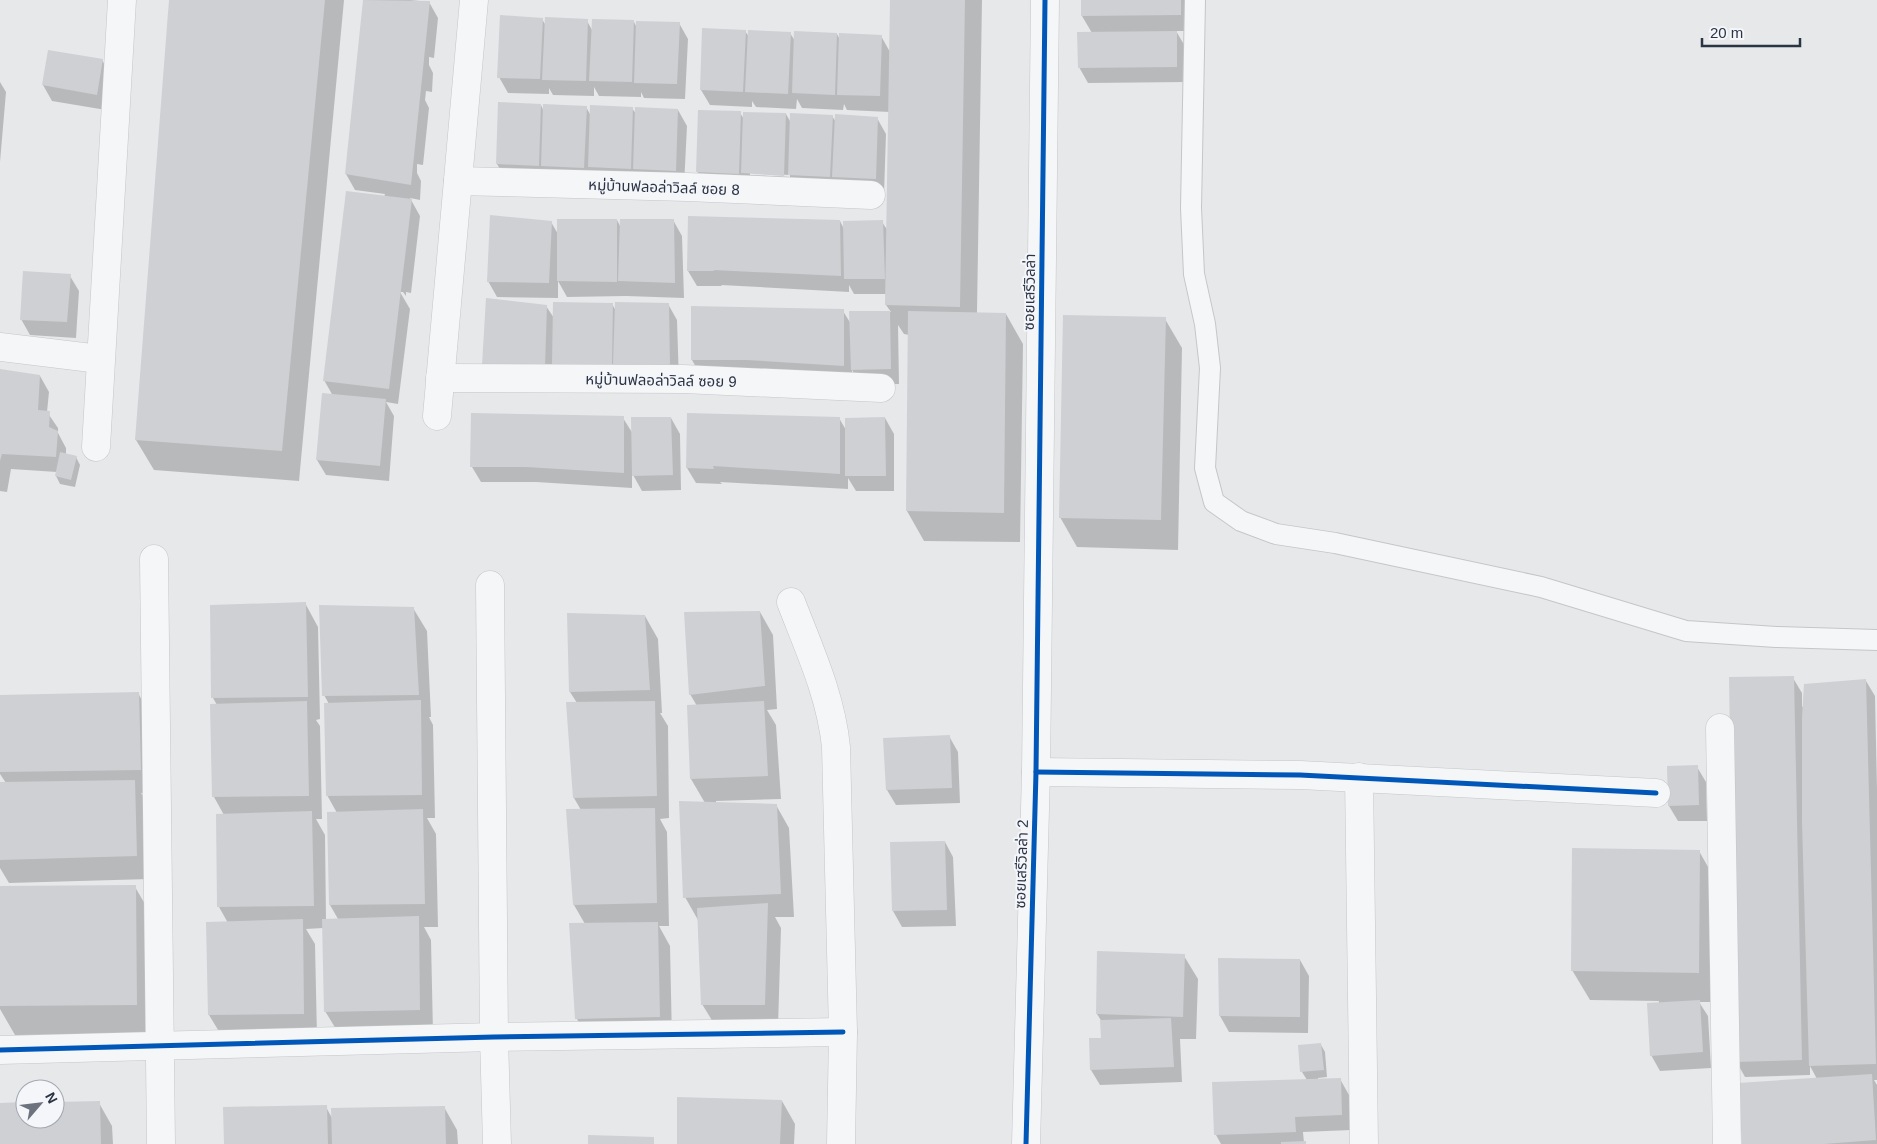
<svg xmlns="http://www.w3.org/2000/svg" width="1877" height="1144" font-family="Helvetica,'Noto Sans Thai',sans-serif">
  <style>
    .shadow { fill: #0003; fill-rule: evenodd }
    .building { fill: #ced0d3 }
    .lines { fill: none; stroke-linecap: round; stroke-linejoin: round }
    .service-casing { stroke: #c4c6c8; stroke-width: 22 }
    .minor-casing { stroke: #c4c6c8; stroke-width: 29 }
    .service { stroke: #f5f6f7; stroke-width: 20 }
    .minor { stroke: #f5f6f7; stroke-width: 28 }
    .cycleway-casing { stroke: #f4f6f9; stroke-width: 8 }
    .cycleway { stroke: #0057b8; stroke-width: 5 }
    .labels { text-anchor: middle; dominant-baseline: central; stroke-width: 4; stroke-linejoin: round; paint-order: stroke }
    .street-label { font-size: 15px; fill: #2b3445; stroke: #f4f6f9 }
  </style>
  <rect width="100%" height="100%" fill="#e6e8ea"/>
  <g class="shadow">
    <path d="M170 0H344L299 481 154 470 136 440Z"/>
    <path d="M364 0H410L429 2 438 18 434 58 429 57V65L433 73 432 92 426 91 425 100 429 108 423 165 417 164V173L421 181 420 200 410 198 420 216 411 293 406 292V296L403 292H400L410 309 398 404 386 402 394 416 389 481 326 475 317 460 333 396 324 380 385 194 355 190 346 174Z"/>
    <path d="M891 0H982L977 313 1006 314 1023 344 1020 542 924 541 907 511 909 335 904 334 898 325 899 384 861 385 852 370V382L701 376 692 360V307L843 311 851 324V313L891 312 886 305 887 294H854L849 285V292L721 285 722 286H697L688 271 840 221 844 229 882 222 888 231 890 112 847 110 844 104 843 110 802 108 797 99 796 109 756 107 752 101V107L710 105 701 90 745 31 749 37 790 33 795 41 837 34 840 40 881 36 890 52Z"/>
    <path d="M1082 0H1189V31H1176L1186 48V82L1088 83 1079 67 1092 33 1082 16Z"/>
    <path d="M542 19 546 26 587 21 592 30 634 22 637 28 679 23 688 39 685 99 644 98 641 92V97L599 96 594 87V96L553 95 549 88V94L508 93 499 77Z"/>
    <path d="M102 60 111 76 106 110 52 101 43 85Z"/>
    <path d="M0 82 6 92 0 162Z"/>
    <path d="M541 105 544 112 586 107 591 116 632 108 636 114 678 110 687 126 684 186 506 179 497 164Z"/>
    <path d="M740 113 744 119 786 114 791 123 832 116 836 122 877 118 886 134 884 194 706 187 697 171ZM750 173 790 175V177L750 175Z"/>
    <path d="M617 220 621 228 673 220 682 236 684 298 626 296 567 297 558 281V298L497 297 488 281 551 222 558 234Z"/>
    <path d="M70 276 79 291 76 338 30 335 21 319Z"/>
    <path d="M612 304 616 311 668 304 677 320 679 382 562 380 554 365 553 382 492 380 546 306 554 318Z"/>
    <path d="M1165 319 1182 348 1178 550 1077 547 1060 517Z"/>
    <path d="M0 371 40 376 49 392 47 412 58 428V433L66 448V455L76 457 80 465 75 487 60 484 56 476 57 472 11 469 7 492 0 491Z"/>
    <path d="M623 418 633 434 671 418 680 434 681 490 642 491 632 473V488L536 482H481L472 467Z"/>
    <path d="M839 418 846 430 885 418 894 434V491H856L848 478V489L720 482 722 484 696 483 687 468Z"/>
    <path d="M305 603 318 627 320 719 316 720 320 726 322 819H316L325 835 326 920 338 919 330 905 337 813 327 795 329 704 324 695 413 608 427 631 431 717H429L433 725 435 818H427L436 834 438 927H424L431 940 433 1033 339 1034 325 1011 323 928 306 929 315 944 317 1036 223 1038 209 1015 228 923 219 907 224 815 214 797 217 705 213 698Z"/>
    <path d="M760 612 773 635 777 709 767 710 776 725 781 799 716 801V803L776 805 789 828 794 917H775L781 928 778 1027H716L702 1004 698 920 685 897 705 803 691 779 697 706 690 694Z"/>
    <path d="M645 616 658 639 662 713H660L668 726 669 818 660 819 667 832 669 926H659L670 946 672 1040 590 1042 577 1019 585 924 574 905 581 810 574 798 577 703 570 692Z"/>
    <path d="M1793 678 1802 693V707L1866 681 1875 696 1877 789V1080H1874L1877 1085V1144H1743L1817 1079 1810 1066V1075L1745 1077 1736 1061Z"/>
    <path d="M138 693 151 717 154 792 141 793 148 804 150 879 9 883 0 868V783H6L0 774V697Z"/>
    <path d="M949 736 958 752 960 803 896 805 887 790Z"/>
    <path d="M1697 767 1706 782 1707 821H1678L1669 806Z"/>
    <path d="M945 842 953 857 956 926 902 927 893 911 891 843Z"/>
    <path d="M1699 851 1716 881 1715 1002H1699L1708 1016 1711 1068 1660 1071 1651 1055 1659 1001 1590 1000 1572 970Z"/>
    <path d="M0 887H135L152 916 154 1034 15 1035 0 1009Z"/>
    <path d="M1184 956 1198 979 1196 1039H1180L1182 1082 1100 1085 1091 1070 1102 1039V1022L1097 1014Z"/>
    <path d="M1220 960H1300L1309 976 1308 1033 1229 1032 1220 1016Z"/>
    <path d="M1321 1045 1325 1052 1327 1077 1318 1078V1080L1340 1079 1349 1095 1351 1130 1303 1132 1304 1143 1306 1144H1221L1216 1135 1307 1080 1302 1072Z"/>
    <path d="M782 1101 795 1124 794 1144H678Z"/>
    <path d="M55 1103H99L112 1126 113 1144H0V1104H25V1119H55Z"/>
    <path d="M326 1107 332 1118 444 1107 457 1130 458 1144H225Z"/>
  </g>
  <g class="building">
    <path d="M169 0H325L282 451 135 440Z"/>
    <path d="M363 0 430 1 411 185 345 174Z"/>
    <path d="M890 0H965L960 307 885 305Z"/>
    <path d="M1081 0H1181V15L1081 16Z"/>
    <path d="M500 15 543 18 540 79 497 78Z"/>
    <path d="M545 17 588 19 586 81 542 80Z"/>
    <path d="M592 19 634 20 632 82 589 81Z"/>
    <path d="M636 21 680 22 677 84 634 83Z"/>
    <path d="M702 28 746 30 743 92 700 90Z"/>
    <path d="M748 30 791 32 788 94 745 92Z"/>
    <path d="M794 31 837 33 835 95 792 93Z"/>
    <path d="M1177 31V67L1078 68 1077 32Z"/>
    <path d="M839 33 882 35 880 96 837 95Z"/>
    <path d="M48 50 103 59 97 95 42 85Z"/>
    <path d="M498 102 541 104 539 166 496 164Z"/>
    <path d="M543 104 587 106 584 168 541 166Z"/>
    <path d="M590 105 633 107 631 169 588 167Z"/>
    <path d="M635 107 678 109 676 171 633 169Z"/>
    <path d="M698 110 741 111 739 174 696 172Z"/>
    <path d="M743 112 786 113 784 176 741 173Z"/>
    <path d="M790 113 833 115 830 177 788 175Z"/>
    <path d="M835 114 878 117 876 179 832 177Z"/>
    <path d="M346 191 412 199 389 389 323 381Z"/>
    <path d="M490 215 552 221 549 283 487 282Z"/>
    <path d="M688 216 840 220 841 276 713 270 715 271H687Z"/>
    <path d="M557 219H617V282L557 281Z"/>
    <path d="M620 219H674L675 283 618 281Z"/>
    <path d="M883 220 885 279H844L843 221Z"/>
    <path d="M23 271 71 274 67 322 20 320Z"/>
    <path d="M486 298 547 305 545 367 482 365Z"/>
    <path d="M553 302 613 303 612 365 552 364Z"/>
    <path d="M615 302 669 303 670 366 613 364Z"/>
    <path d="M691 306 844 309V366L746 360H691Z"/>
    <path d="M849 311H890L891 369 851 370Z"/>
    <path d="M908 311 1006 313 1004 513 906 511Z"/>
    <path d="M1063 315 1166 317 1161 520 1059 518Z"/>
    <path d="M0 369 40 375 38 410 50 411 49 427 58 431 56 457 2 454 0 461Z"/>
    <path d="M322 393 386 399 380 466 316 460Z"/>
    <path d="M471 413 624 416V473L526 467H470Z"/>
    <path d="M687 413 840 417V474L713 466 714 469 686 468Z"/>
    <path d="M631 417H671L673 475 632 476Z"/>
    <path d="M885 417 886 476H845V418Z"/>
    <path d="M60 452 77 456 71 480 55 476Z"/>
    <path d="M306 602 308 697 211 698 210 605Z"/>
    <path d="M319 605 414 607 419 695 322 696Z"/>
    <path d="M760 611 765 686 689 695 684 612Z"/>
    <path d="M567 613 645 615 650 690 569 692Z"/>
    <path d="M1794 676 1802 1060 1735 1062 1729 677Z"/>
    <path d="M1866 679 1876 1064 1809 1066 1802 822V717L1804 684Z"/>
    <path d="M139 692 141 770 0 772V695Z"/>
    <path d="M421 700 422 795 326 796 324 703Z"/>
    <path d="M307 701 309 796 212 797 210 704Z"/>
    <path d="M655 701 657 796 573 798 566 702Z"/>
    <path d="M764 701 768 776 690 779 687 705Z"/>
    <path d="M950 735 952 788 886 790 883 738Z"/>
    <path d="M1698 765 1699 805 1668 806 1667 766Z"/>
    <path d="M135 780 137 856 0 860V782Z"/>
    <path d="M679 801 777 804 781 894 683 898Z"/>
    <path d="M655 808 657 903 573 905 566 809Z"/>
    <path d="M423 809 425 904 329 905 327 812Z"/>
    <path d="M312 811 314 906 217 907 216 814Z"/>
    <path d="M945 841 947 910 892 911 890 842Z"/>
    <path d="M1572 848 1700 850 1699 973 1571 971Z"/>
    <path d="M136 885 137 1005 0 1006V886Z"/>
    <path d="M768 903 765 1005H701L697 908Z"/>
    <path d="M419 916 420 1010 324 1012 322 919Z"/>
    <path d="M303 919 304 1014 208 1015 206 922Z"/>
    <path d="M658 922 660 1017 575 1019 569 923Z"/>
    <path d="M1097 951 1185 954 1183 1017 1096 1014Z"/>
    <path d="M1218 958 1300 959V1017L1219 1016Z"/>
    <path d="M1700 1000 1703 1052 1650 1056 1647 1003Z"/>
    <path d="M1171 1018 1174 1067 1090 1070 1089 1038H1101L1100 1020Z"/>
    <path d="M1321 1043 1324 1070 1300 1072 1298 1045Z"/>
    <path d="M1872 1074 1876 1140 1824 1144H1742L1738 1083Z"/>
    <path d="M1341 1078 1342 1115 1295 1117 1296 1132 1214 1135 1212 1082Z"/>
    <path d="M677 1097 782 1100 780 1144H677Z"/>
    <path d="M100 1101 101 1144H0V1103L25 1102V1119H55V1102Z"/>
    <path d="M327 1105 328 1144H224L223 1107Z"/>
    <path d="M445 1106 446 1144H332L331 1108Z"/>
    <path d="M588 1135 654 1137V1144H588Z"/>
    <path d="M1306 1141V1144H1281V1142Z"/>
  </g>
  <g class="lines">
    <defs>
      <path id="service" d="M1195 0 1191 208 1194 274 1205 324 1210 368 1205 468 1214 502 1241 521 1276 534 1335 543 1541 587 1686 631 1776 637 1877 640"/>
      <g id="minor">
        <path d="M458 181 687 187 871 195"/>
        <path d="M0 347 100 359"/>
        <path d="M440 378 683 379 881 388"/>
        <path d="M437 416 474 0"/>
        <path d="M96 447 122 0"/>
        <path d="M154 559 161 1144"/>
        <path d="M490 585 494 1037 497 1144"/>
        <path d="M791 602C809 649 831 696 836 747L843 1032 841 1144"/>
        <path d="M1720 728 1727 1144"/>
        <path d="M1036 772 1300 775 1656 793"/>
        <path d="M1359 777 1364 1144"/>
        <path d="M0 1050 494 1037 843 1032"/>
        <path d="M1026 1144 1036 772 1045 0"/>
      </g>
    </defs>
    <use href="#service" class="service-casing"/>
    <use href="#minor" class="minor-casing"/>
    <use href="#service" class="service"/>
    <use href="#minor" class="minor"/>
    <defs>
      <g id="cycleway">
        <path d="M1036 772 1300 775 1656 793"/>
        <path d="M0 1050 494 1037 843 1032"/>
        <path d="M1026 1144 1036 772 1045 0"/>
      </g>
    </defs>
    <use href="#cycleway" class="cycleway-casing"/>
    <use href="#cycleway" class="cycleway"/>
  </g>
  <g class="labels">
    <g class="street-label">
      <text transform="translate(664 187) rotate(2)">หมู่บ้านฟลอล่าวิลล์ ซอย 8</text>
      <text transform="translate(1029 292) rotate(-89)">ซอยเสรีวิลล่า</text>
      <text transform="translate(661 380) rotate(1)">หมู่บ้านฟลอล่าวิลล์ ซอย 9</text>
      <text transform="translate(1021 864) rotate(-88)">ซอยเสรีวิลล่า 2</text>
    </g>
  </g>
  <g transform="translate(40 1104) rotate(62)"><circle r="24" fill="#f4f6f9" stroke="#a4a8b1"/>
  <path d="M0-4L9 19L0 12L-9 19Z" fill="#6c737f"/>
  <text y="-8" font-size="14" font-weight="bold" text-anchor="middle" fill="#2b3445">N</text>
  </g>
  <path d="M1702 38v8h98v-8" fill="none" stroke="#2b3445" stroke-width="2.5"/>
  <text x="1710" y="38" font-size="15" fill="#2b3445" stroke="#f4f6f9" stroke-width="4" paint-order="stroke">20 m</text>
</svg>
